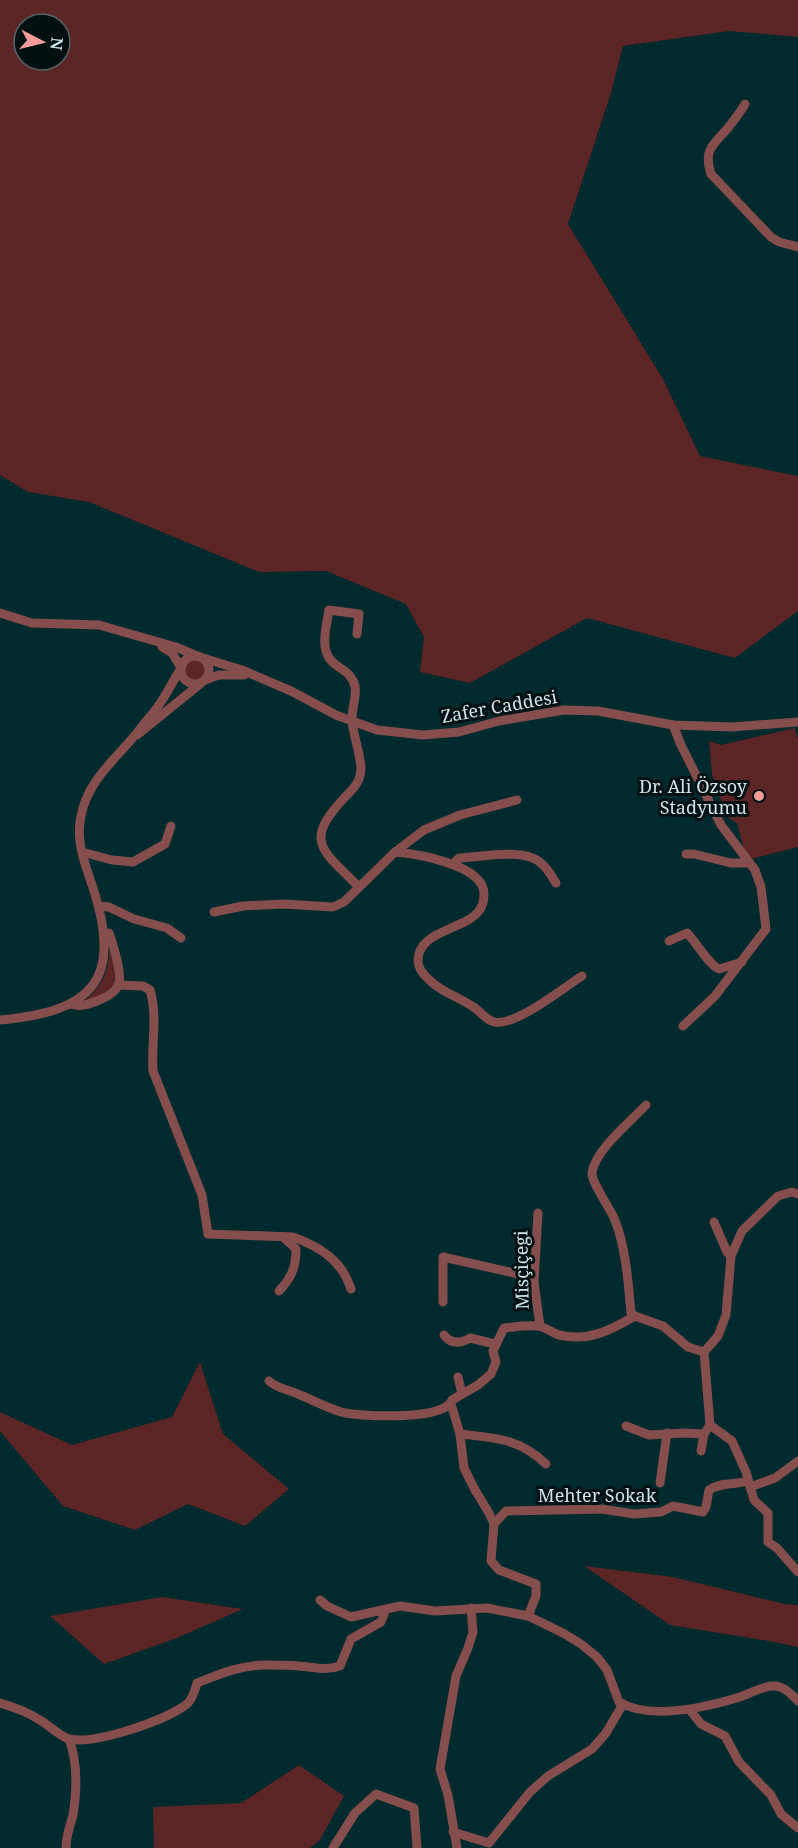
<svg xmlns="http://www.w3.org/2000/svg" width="798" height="1848" font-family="'Noto Serif',serif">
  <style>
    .green { fill: #5b2526; fill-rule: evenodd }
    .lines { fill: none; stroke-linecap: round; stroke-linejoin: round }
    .minor { stroke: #854e4d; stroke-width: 9 }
    .poi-dot { fill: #f59b9a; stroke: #021011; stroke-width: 2 }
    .labels { text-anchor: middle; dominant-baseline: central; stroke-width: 6; stroke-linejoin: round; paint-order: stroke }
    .street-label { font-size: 18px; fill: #cde3e5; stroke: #021011 }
    .poi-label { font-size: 18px; fill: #cde3e5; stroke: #021011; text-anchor: end }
  </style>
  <rect width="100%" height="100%" fill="#002a2d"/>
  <g class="green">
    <path d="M0 0H798V37L729 31 623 46 611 93 568 224 663 379 700 456 798 476V611L735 658 587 618 470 683 420 672 424 637 406 604 326 571 259 572 89 502 28 492 0 475ZM24 24H60V60H24Z"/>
    <circle cx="195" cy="670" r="11"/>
    <path d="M795 728 798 739V847L751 859 745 854 737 823 727 817 712 774 709 741 721 745Z"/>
    <path d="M110 947 114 960 115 985 110 992 80 1004C101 990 109 972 110 947Z"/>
    <path d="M200 1362 223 1434 289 1489 245 1526 188 1504 135 1530 63 1506 0 1431V1412L72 1445 172 1417Z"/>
    <path d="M584 1566 673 1577 785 1604 798 1605V1647L769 1641 670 1625Z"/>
    <path d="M162 1597 243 1609 177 1638 104 1664 50 1616Z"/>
    <path d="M299 1765 344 1796 320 1840 310 1848H154L153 1807 241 1803Z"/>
  </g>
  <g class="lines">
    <g class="minor">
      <path d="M745 104C740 113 734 120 728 128 713 145 703 150 711 174L771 237 779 242 798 247"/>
      <path d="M0 613 32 623 99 625 176 647 197 656"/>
      <path d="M357 634 359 614 329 610C327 624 321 643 328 656 334 669 350 668 355 686 357 697 351 711 352 722 354 738 360 752 361 768 361 780 355 787 347 795 303 841 320 848 359 887"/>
      <path d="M162 647 172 653 180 666"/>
      <circle cx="195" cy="670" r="14"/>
      <path d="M203 658 242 670 291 691 336 715 352 721 377 730 423 735 459 732 499 721 564 710 598 711 673 725 732 727 798 722"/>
      <path d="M205 680 219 675H244"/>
      <path d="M673 725 681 745 721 825 755 870 761 887 766 929 715 996 683 1026"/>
      <path d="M137 735 200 684"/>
      <path d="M82 852 112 860 133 862 165 844 171 826"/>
      <path d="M395 852C418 854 484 865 484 894 484 900 482 907 479 911 463 931 418 930 418 961 418 974 437 987 448 993 456 997 464 1001 472 1006 479 1010 486 1020 494 1022 515 1027 563 988 582 976"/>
      <path d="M686 854H694L731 863H749"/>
      <path d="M453 864 459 858C482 857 525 847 542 864 548 869 552 877 556 883"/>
      <path d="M98 906 109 907 134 919 167 928 181 938"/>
      <path d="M214 912 243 906 283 904 333 907 344 902 395 852 424 830 460 815 517 800"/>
      <path d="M669 941 687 933C697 943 708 964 719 969L742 962"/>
      <path d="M118 985 143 986 150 990C158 1017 151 1044 153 1071L202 1195 208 1234 293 1237C321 1247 342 1261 351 1289"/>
      <path d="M70 1004C80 1007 87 1005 97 1001 105 998 116 992 119 984 122 973 113 944 109 933"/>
      <path d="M0 1020C90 1012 123 982 94 891 86 866 75 842 81 816 87 784 110 764 130 741 138 732 145 722 153 713 164 700 171 684 180 670"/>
      <path d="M538 1213 534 1282 540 1326"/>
      <path d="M714 1222 727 1252 731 1256"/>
      <path d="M279 1291C292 1277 296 1267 296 1249L283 1237"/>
      <path d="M443 1302V1257L523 1275 534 1282"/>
      <path d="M635 1316 631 1313C628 1281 626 1247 614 1218 609 1207 591 1181 592 1173 595 1150 631 1121 646 1105"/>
      <path d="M444 1335C451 1344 460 1344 470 1338L495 1344"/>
      <path d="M704 1352 710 1425 732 1441 746 1472 754 1500 768 1513V1542L777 1548 798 1572"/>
      <path d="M704 1352 718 1336 726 1315 731 1256 742 1231 778 1196 792 1192 798 1194"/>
      <path d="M458 1377 462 1394"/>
      <path d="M269 1381C278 1389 287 1389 298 1394 313 1400 329 1409 345 1413 365 1416 445 1421 452 1400L478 1385 491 1374 496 1362 493 1351 504 1328C515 1327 531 1324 542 1327 548 1329 553 1333 559 1335 589 1342 611 1330 635 1316L663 1326 688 1347 704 1352"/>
      <path d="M451 1404 460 1434 464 1468 475 1490 489 1513 494 1524 491 1561 499 1570 536 1584V1596L528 1616"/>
      <path d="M626 1426 649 1435 684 1433 704 1434 710 1425"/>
      <path d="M460 1434C495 1438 519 1438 546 1464"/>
      <path d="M701 1451 704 1434"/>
      <path d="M660 1483 667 1433"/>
      <path d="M750 1487 775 1478 798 1461"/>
      <path d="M494 1524 506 1511 602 1509 634 1514 661 1512 673 1506 703 1512 706 1507 709 1490C721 1482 734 1485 748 1481"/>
      <path d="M320 1600 327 1606 351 1617 400 1606 435 1611 487 1608 528 1616 563 1633 581 1644 597 1657 607 1670 619 1702C651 1721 707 1707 740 1697 752 1693 767 1683 780 1687 787 1689 793 1696 798 1701"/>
      <path d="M0 1703C14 1707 26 1711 38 1719 48 1724 59 1736 69 1739 95 1745 167 1720 187 1704 193 1699 195 1690 197 1683 220 1674 241 1665 265 1665 276 1665 288 1665 299 1666 314 1667 325 1671 340 1666L351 1639 381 1622 386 1609"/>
      <path d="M690 1710 701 1724 725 1736 739 1762 771 1795 781 1814 798 1828"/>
      <path d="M453 1832 489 1843 530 1792 548 1776 592 1749 606 1733 623 1704"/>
      <path d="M66 1848C66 1836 70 1826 73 1815 77 1790 78 1763 69 1739"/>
      <path d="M333 1848 355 1813 376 1794 414 1808 417 1848"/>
      <path d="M457 1848 448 1795 440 1769 456 1676 468 1648 473 1632 471 1608"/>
    </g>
  </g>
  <circle class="poi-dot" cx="759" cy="796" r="6"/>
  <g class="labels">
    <g class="street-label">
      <text transform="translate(499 706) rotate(-10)">Zafer Caddesi</text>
      <text transform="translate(521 1270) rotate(-91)">Misçiçegi</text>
      <text x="597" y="1495">Mehter Sokak</text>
    </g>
    <g class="poi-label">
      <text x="747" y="786">Dr. Ali Özsoy<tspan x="747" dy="21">Stadyumu</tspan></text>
    </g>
  </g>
  <g transform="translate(42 42) rotate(97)"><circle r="28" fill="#021011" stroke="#536466" stroke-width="1.5"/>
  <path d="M0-4.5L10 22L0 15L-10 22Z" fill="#f59b9a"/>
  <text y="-9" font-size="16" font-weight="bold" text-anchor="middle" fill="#cde3e5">N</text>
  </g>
</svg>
